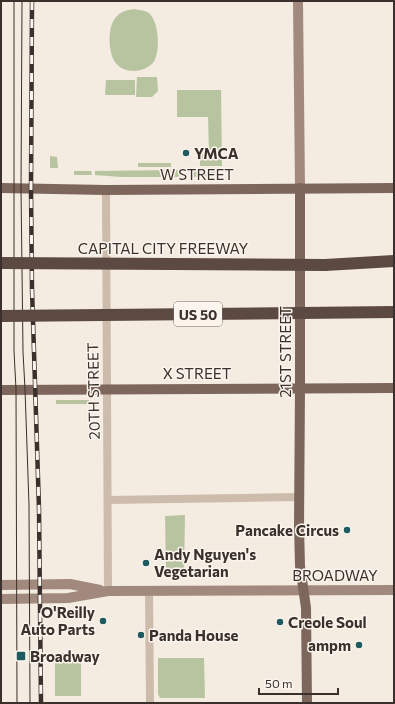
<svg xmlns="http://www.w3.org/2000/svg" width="395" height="704" font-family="Commissioner,sans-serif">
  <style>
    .green { fill: #b8c4a0 }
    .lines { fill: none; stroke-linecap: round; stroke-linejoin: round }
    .minor { stroke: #cdbbac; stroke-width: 8 }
    .secondary { stroke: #a18a7d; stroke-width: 10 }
    .primary { stroke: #7d675c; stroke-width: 10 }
    .motorway { stroke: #5c4a42; stroke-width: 12 }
    .tram { stroke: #3b302b; stroke-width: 1 }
    .rail-casing { stroke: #3b302b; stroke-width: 4.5 }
    .rail { stroke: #fbf5ee; stroke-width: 3; stroke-dasharray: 9; stroke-linecap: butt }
    .motorway-bridge { stroke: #5c4a42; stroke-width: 12 }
    .poi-dot { fill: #1f5a5e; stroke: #fbf5ee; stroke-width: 1.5 }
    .labels { text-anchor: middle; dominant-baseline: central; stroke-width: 3; stroke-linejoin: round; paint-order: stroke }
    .shield { fill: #fbf5ee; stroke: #756b66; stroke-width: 1 }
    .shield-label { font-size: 14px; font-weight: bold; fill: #3b302b }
    .poi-label { font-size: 15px; font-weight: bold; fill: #3b302b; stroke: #fbf5ee; text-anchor: start }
    .street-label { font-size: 15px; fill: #3b302b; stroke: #fbf5ee }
  </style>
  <rect width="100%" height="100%" fill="#f4ebe1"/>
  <g class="green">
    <path d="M134 9C139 10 144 10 149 13 159 22 161 52 153 63 148 68 140 71 134 71 126 71 119 68 115 62 108 52 107 25 117 16 122 11 128 10 134 9Z"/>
    <path d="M137 77H157L158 91 152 97H136Z"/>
    <path d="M106 80H135V95H105Z"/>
    <path d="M177 90H221L222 166H200V153H209L208 117H177Z"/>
    <path d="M50 156 57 157 58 168H50Z"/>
    <rect x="138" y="163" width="33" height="4"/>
    <path d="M179 170V177H121L95 175V171Z"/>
    <path d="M220 170 216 176 190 177V171Z"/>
    <path d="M74 171H91L92 175H74Z"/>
    <rect x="56" y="400" width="33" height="4"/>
    <path d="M185 515 184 572H166L165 516Z"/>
    <rect x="55" y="653" width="26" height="43"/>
    <path d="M158 658H204L205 698H160L158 694Z"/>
  </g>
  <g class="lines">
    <g class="minor">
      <path d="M106 190 108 591"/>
      <path d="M108 500 298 497"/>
      <path d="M149 591 150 703"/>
    </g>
    <g class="secondary">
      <path d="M298 1 300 188"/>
      <path d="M1 585 70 584 100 590"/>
      <path d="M1 599 68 598 108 591 394 590"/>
    </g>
    <g class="primary">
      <path d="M1 188 106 190 394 188"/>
      <path d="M300 188V388L299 525 300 566 306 608 307 703"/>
      <path d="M1 390 394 388"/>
    </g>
    <path class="motorway" d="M325 265 394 261"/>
    <g class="tram">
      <path d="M14 1V351L16 389 17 703"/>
      <path d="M22 1 21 189 23 352 25 389 29 505 30 703"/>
    </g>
    <defs>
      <path id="rail" d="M32 1 31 189 32 289 39 509 41 703"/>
    </defs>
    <use href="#rail" class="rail-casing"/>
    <use href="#rail" class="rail"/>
    <g class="motorway-bridge">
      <path d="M1 263 325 265"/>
      <path d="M1 316 394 312"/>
    </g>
  </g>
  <g class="poi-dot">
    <circle cx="186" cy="153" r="4"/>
    <circle cx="347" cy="530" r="4"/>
    <circle cx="146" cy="563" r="4"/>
    <circle cx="103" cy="621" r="4"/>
    <circle cx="280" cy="622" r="4"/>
    <circle cx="141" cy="635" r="4"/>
    <circle cx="359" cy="645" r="4"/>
    <rect x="16" y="651" width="10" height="10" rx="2"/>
  </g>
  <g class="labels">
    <rect class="shield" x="174" y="302" width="48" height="24" rx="3"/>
    <g class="shield-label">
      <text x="198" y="314">US 50</text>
    </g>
    <g class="poi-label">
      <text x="194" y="153">YMCA</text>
      <text x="339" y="530" text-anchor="end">Pancake Circus</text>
      <text x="154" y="554">Andy Nguyen's<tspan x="154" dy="17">Vegetarian</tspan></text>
      <text x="95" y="612" text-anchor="end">O'Reilly<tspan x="95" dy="17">Auto Parts</tspan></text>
      <text x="288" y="622">Creole Soul</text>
      <text x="149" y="635">Panda House</text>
      <text x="351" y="645" text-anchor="end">ampm</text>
      <text x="30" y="656">Broadway</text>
    </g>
    <g class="street-label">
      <text x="197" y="174">W STREET</text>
      <text x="163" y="248">CAPITAL CITY FREEWAY</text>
      <text transform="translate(285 352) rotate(-90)">21ST STREET</text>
      <text x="197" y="373">X STREET</text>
      <text transform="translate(93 391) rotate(-91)">20TH STREET</text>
      <text x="335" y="575">BROADWAY</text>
    </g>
  </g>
  <rect width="395" height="704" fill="none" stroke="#3b302b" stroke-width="4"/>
  <path d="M259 688v6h79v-6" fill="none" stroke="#3b302b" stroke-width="2"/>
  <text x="265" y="688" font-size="12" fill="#3b302b" stroke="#fbf5ee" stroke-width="3" paint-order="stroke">50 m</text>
</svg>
